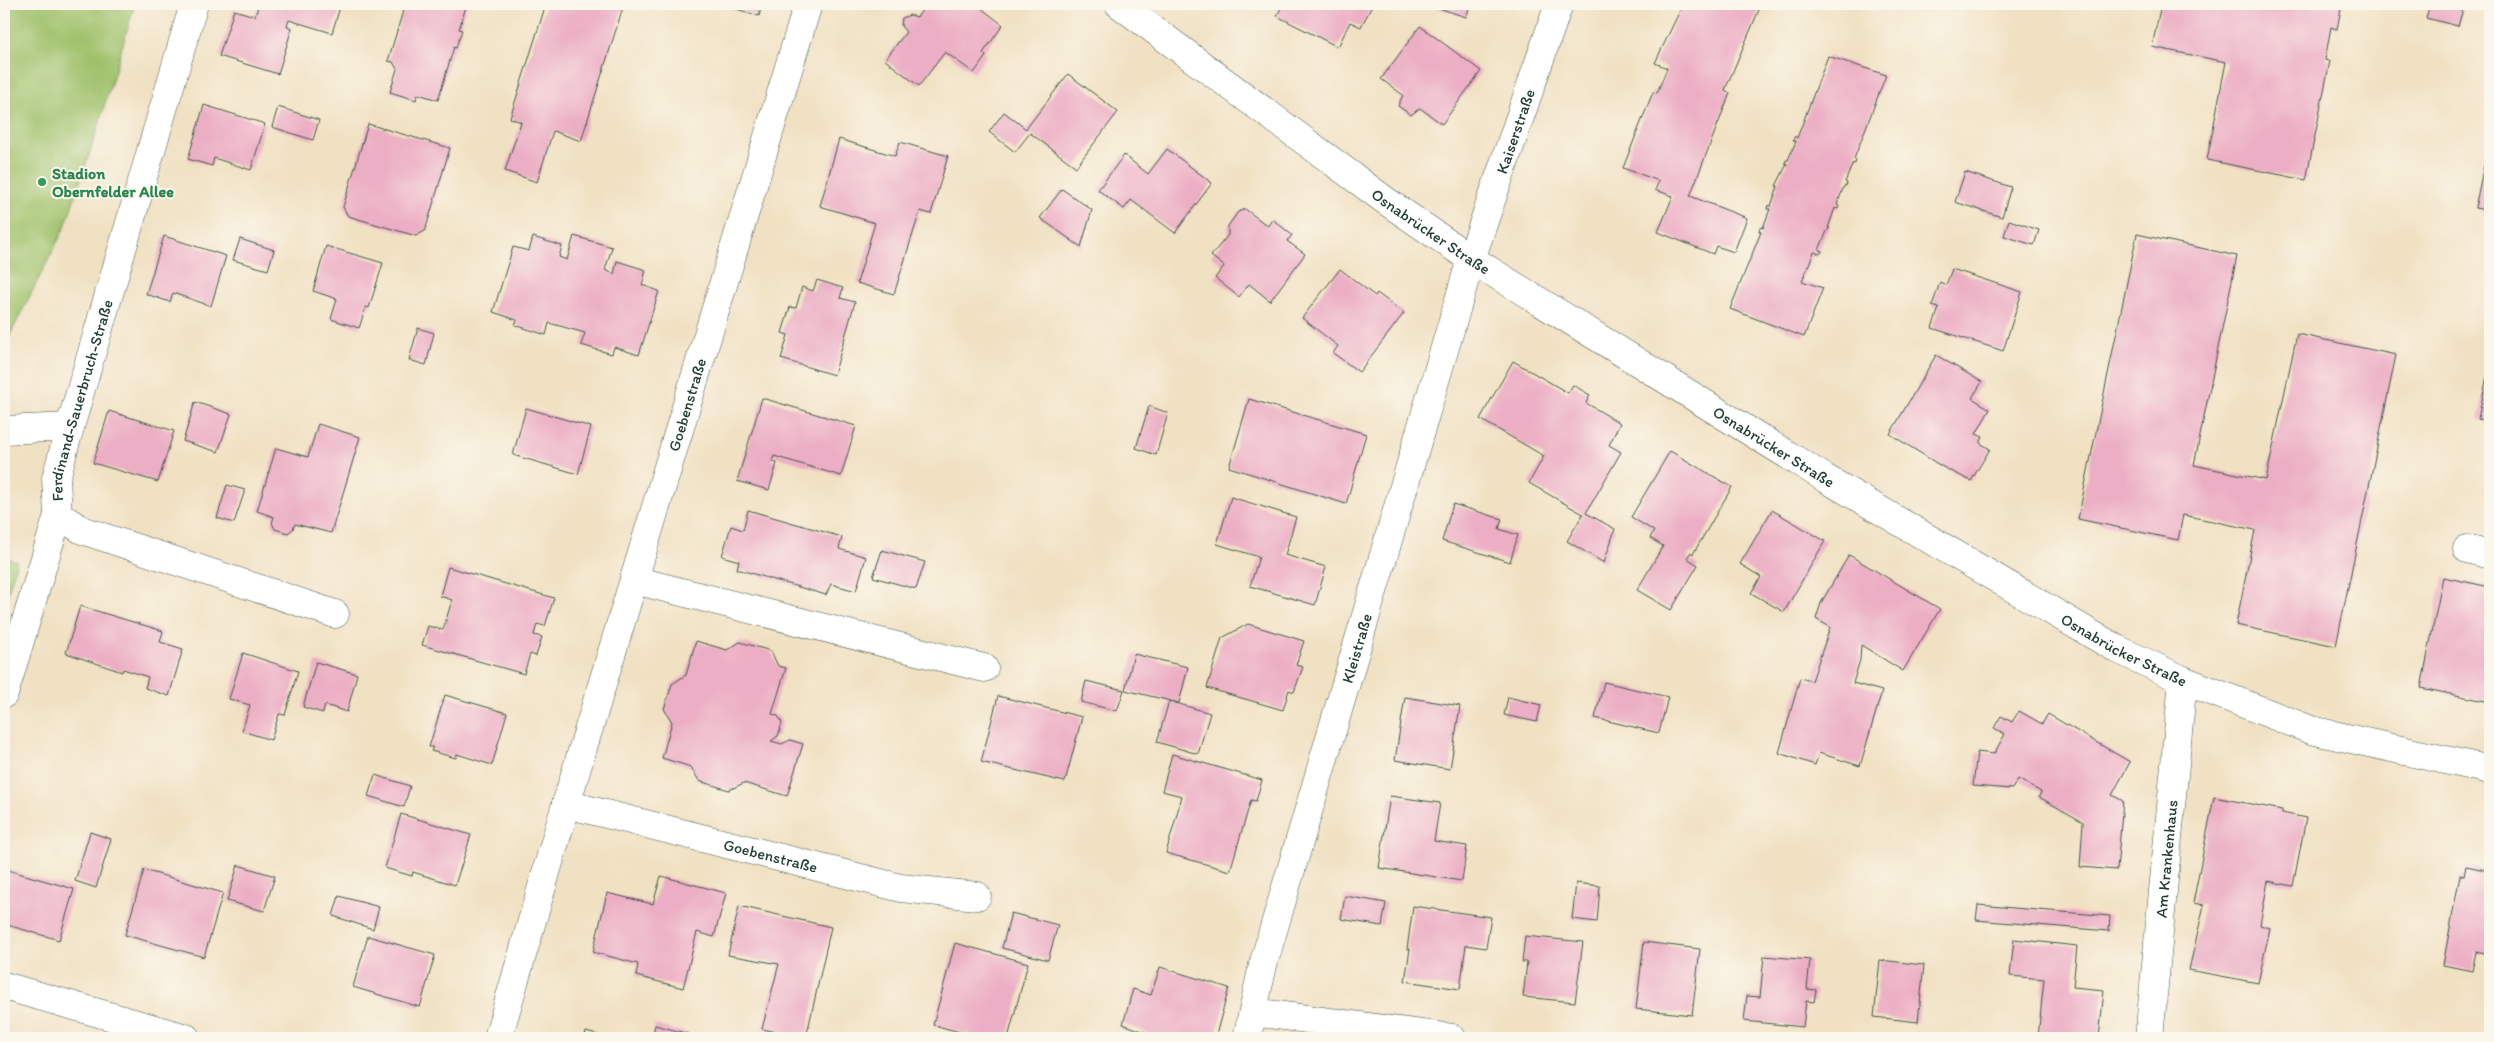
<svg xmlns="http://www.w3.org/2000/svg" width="2494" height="1042" font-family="Itim,sans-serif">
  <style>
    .green { fill: #9fc16a; stroke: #5f7f4f }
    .building { fill: #ecaec4 }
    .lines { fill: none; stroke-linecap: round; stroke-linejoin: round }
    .minor-casing { stroke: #3e5649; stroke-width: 29 }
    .minor { stroke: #fff; stroke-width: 28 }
    .leisure-dot { fill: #2e9e5b; stroke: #fbf7ec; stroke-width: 2 }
    .labels { text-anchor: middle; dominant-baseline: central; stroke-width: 4; stroke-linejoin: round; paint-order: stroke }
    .street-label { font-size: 16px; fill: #1f3d34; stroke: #fbf7ec }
    .leisure-label { font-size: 16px; font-weight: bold; fill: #27864d; stroke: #fbf7ec; text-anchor: start }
  </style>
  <rect width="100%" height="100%" fill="#fbf7ec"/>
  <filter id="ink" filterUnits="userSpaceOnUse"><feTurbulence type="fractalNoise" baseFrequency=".02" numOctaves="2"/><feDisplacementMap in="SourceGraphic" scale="10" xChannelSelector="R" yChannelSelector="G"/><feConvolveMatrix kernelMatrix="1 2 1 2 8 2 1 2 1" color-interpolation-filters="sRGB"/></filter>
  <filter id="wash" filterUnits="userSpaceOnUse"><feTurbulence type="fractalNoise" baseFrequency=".0096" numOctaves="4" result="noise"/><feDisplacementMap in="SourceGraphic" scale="20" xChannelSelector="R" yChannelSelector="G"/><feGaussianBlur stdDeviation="1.12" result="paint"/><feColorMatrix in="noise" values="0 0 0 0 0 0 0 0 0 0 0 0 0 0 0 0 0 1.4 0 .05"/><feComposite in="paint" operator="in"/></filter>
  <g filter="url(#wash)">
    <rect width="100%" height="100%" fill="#f1e1c3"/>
    <g class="green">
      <path d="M4 4H135L95 137 65 227 4 347Z"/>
      <path d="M4 557 17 561 4 606Z"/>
    </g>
    <g id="blocks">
      <g class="building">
        <path d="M259 4H341L332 33 289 20 287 26 292 28 278 74 219 56 234 10 255 16Z"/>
        <path d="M405 4H467L459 29 462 30 456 48 454 47 438 100 418 94 416 100 390 92 397 69 393 62 388 61Z"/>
        <path d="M546 4H624L581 141 553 131 537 182 505 171 521 122 510 118Z"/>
        <path d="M720 4H762L759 16Z"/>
        <path d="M927 4H976L1003 25 983 53 986 56 974 73 945 52 919 86 885 60 906 32 901 26 902 18 910 15 917 17Z"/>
        <path d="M1283 4H1373L1361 27 1350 22 1338 47 1277 16Z"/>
        <path d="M1426 4H1471L1466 17Z"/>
        <path d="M1683 4H1764L1763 7 1761 5 1725 90 1730 93 1690 196 1747 218 1734 252 1716 246 1713 254 1658 232 1673 196 1655 190 1659 181 1623 168 1653 92 1657 93 1667 68 1655 63Z"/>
        <path d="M2161 4H2342L2337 29 2331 27 2325 60 2330 61 2306 180 2207 160 2226 62 2152 47Z"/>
        <path d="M2430 4H2445L2463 9 2458 26 2426 18Z"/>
        <path d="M1420 26 1481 71 1442 124 1420 108 1411 115 1398 106 1403 95 1381 79Z"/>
        <path d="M1828 56 1886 75 1854 159 1856 160 1855 164 1853 163 1845 182 1847 183 1846 186H1844L1837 205 1839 206 1838 209 1835 208 1828 228H1830L1827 231 1819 250 1822 251 1820 254 1814 252 1802 281 1823 288 1804 337 1730 309 1761 232 1759 231 1760 227 1763 228 1770 209H1767L1768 205 1771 206 1778 186H1776L1787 164 1785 163 1786 160H1788L1796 141 1793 140 1795 136 1797 138Z"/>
        <path d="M1068 74 1118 112 1076 167 1030 133 1015 152 989 132 1004 112 1026 129Z"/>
        <path d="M204 105 265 124 251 170 214 158 212 166 188 159Z"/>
        <path d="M278 107 319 120 313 140 272 127Z"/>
        <path d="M368 124 450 148 425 231 416 236 348 216 343 207Z"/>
        <path d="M839 139 895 156 900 142 948 156 931 214 920 211 894 294 857 283 875 223 820 206Z"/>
        <path d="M1167 149 1212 183 1175 233 1131 200 1124 209 1098 190 1124 155 1148 174Z"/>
        <path d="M2484 165 2490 166V211L2475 208Z"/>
        <path d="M1965 172 2011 187 2002 217 1955 202Z"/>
        <path d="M1062 189 1092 210 1081 247 1040 218Z"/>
        <path d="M1245 209 1268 226 1272 219 1292 235 1287 241 1305 254 1270 301 1249 284 1239 297 1215 278 1224 266 1211 256 1228 235V226L1238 212Z"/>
        <path d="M2009 220 2039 230 2034 245 2004 236Z"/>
        <path d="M2137 234 2237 256 2194 465 2266 480 2297 334 2396 355 2336 646 2236 625 2255 530 2183 515 2178 540 2078 519Z"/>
        <path d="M164 236 226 256 211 306 173 293 170 302 146 294Z"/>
        <path d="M574 236 612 247 605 270 614 274 617 261 646 270 642 285 659 291 639 355 614 347 612 354 581 345 585 333 549 323 546 335 515 325 517 320 493 312 513 247 529 251 533 237 562 246 559 257 567 260Z"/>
        <path d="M240 239 274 250 268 270 233 260Z"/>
        <path d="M326 246 383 263 369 308 366 307 359 328 331 319 337 299 313 291Z"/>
        <path d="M1340 269 1375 296 1377 293 1404 313 1359 372 1333 353 1338 346 1302 318Z"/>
        <path d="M1952 269 2022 292 2003 351 1932 328 1939 308 1932 306 1940 282 1946 285Z"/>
        <path d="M817 280 843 288 840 298 855 302 834 375 781 359 788 335 782 333 790 307 796 308 802 287 813 291Z"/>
        <path d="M418 328 434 333 426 365 409 360Z"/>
        <path d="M1936 355 1982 382 1972 398 1990 409 1976 434 1983 437 1980 443 1990 449 1971 481 1941 466 1890 434Z"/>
        <path d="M1513 361 1568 393 1573 385 1590 395 1586 403 1620 423 1609 445 1621 452 1586 513 1615 529 1604 563 1567 541 1583 514 1529 483 1544 456 1480 419Z"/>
        <path d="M2490 362V422L2478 419Z"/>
        <path d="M762 398 856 426 841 476 774 456 772 461 777 463 769 490 737 481Z"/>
        <path d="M1249 399 1366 434 1346 504 1229 467Z"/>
        <path d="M195 402 231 414 218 452 183 441Z"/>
        <path d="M1149 406 1168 413 1156 455 1136 448Z"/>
        <path d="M526 408 591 427 578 474 513 455Z"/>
        <path d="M109 411 174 431 158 482 93 463Z"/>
        <path d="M318 424 360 437 331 533 295 524 293 529 288 533 275 529 272 523 274 517 257 511 276 448 308 457Z"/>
        <path d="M1670 451 1732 487 1693 554 1691 552 1687 558 1698 565 1671 610 1637 590 1663 546 1650 538 1654 531 1631 517Z"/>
        <path d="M227 485 245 490 234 523 217 518Z"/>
        <path d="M1231 497 1296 517 1285 555 1326 567 1315 605 1250 586 1259 557 1217 544Z"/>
        <path d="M1453 504 1502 519 1499 529 1518 535 1510 562 1442 541Z"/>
        <path d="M748 510 842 537 839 549 866 557 856 591 831 584 826 595 737 569 739 561 722 556 731 526 743 530Z"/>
        <path d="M1772 510 1825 541 1784 612 1751 593 1761 577 1740 564Z"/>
        <path d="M882 550 925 562 916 589 873 577Z"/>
        <path d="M1849 555 1940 609 1903 671 1861 645 1860 660 1853 683 1882 691 1860 766 1819 753 1815 765 1779 753 1800 678 1812 681 1830 627 1816 619 1821 603Z"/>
        <path d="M448 567 554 598 545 626 537 624 534 635 542 637 536 656 530 654 524 674 422 645 428 626 443 630 452 600 440 596Z"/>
        <path d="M2443 577 2490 587V702L2421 688Z"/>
        <path d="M80 606 163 631 160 642 183 649 169 696 145 688 148 677 123 669 122 672 66 653Z"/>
        <path d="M1248 624 1304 641 1296 665 1303 667 1294 692 1289 690 1283 710 1207 688 1222 638Z"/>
        <path d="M696 641 727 650 740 642 771 651 778 666 786 668 772 714 778 716 782 723 778 736 771 741 782 744 790 740 803 744 787 796 744 783 729 790 699 781 691 767 662 758 672 722 664 709 672 684 686 675Z"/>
        <path d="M243 653 298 671 285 715 279 714 271 740 242 731 250 705 229 699Z"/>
        <path d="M1134 654 1188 667 1179 703 1125 690Z"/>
        <path d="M316 662 357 674 347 712 325 705 323 713 303 707Z"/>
        <path d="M1086 681 1124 690 1117 711 1081 702Z"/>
        <path d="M1604 682 1668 697 1659 733 1595 718Z"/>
        <path d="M445 695 507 713 492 765 457 754 456 758 431 751 433 747H429Z"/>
        <path d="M998 696 1082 717 1065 782 981 762Z"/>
        <path d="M1405 697 1460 706 1450 769 1395 760Z"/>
        <path d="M1508 697 1541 705 1537 722 1504 715Z"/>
        <path d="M1169 701 1210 713 1198 754 1157 742Z"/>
        <path d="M2019 711 2042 724 2048 714 2130 762 2112 795 2123 801 2117 870 2080 867 2083 822 2039 797 2041 792 2018 779 2012 789 1973 786 1977 752 1994 754 2005 734 1994 728 2001 716 2012 722Z"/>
        <path d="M1172 754 1262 780 1256 801 1251 800 1230 871 1166 853 1182 796 1162 791Z"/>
        <path d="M375 775 410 786 404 807 368 796Z"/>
        <path d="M1390 796 1440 803 1434 841 1467 846 1462 881 1379 868Z"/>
        <path d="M2214 797 2282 810V813L2306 818 2293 886 2268 881 2260 925 2270 928 2258 983 2189 970 2204 905 2193 903Z"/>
        <path d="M401 814 471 835 455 885 413 872 412 876 385 868Z"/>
        <path d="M90 832 111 839 96 888 75 881Z"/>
        <path d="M238 865 275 876 264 911 227 901Z"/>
        <path d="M2466 866 2490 871V955L2476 952 2472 971 2443 965 2460 875 2464 876Z"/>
        <path d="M4 869 74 889 59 940 4 924Z"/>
        <path d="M144 870 223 893 204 957 125 935Z"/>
        <path d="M661 876 726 893 714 937 697 932 683 988 636 976 638 964 593 952 607 893 653 904Z"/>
        <path d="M1576 883 1600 886 1597 922 1572 919Z"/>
        <path d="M339 896 379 907 373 929 333 916Z"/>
        <path d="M1345 896 1386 903 1382 926 1341 919Z"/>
        <path d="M1978 905 2110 916 2109 931 1976 920Z"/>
        <path d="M739 906 831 927 806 1038 762 1029 779 964 728 955Z"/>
        <path d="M1413 906 1491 917 1486 948 1466 945 1460 989 1405 981 1410 949H1407Z"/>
        <path d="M1011 913 1058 925 1048 960 1002 948Z"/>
        <path d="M368 936 435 955 420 1007 353 987Z"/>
        <path d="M1525 936 1583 942 1575 1002 1523 997 1527 962H1522Z"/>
        <path d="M2014 939 2077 946 2073 987 2104 990 2099 1038 2069 1036V1038H2038L2044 979 2010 976Z"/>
        <path d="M1644 942 1700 949 1692 1015 1636 1009Z"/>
        <path d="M955 943 1028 963 1008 1038H983L933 1025Z"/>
        <path d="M1764 956 1810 960 1807 989 1816 990 1814 1002 1806 1001 1803 1027 1744 1021 1747 996 1760 997Z"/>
        <path d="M1880 960 1924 965 1918 1022 1874 1017Z"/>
        <path d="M1160 967 1229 988 1215 1038H1161L1123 1024 1133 989 1151 995Z"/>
        <path d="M655 1025 689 1034 688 1038H652Z"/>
        <path d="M586 1032 609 1038H584Z"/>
      </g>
    </g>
  </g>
  <g filter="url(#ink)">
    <use href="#blocks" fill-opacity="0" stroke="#3e5649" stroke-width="1"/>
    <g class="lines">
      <defs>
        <g id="minor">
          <path id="s1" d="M1119 4 1386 201 1471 259 1825 478 2117 649 2183 680 2311 730 2490 770"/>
          <path d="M4 430 70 427"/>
          <path d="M58 515 82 530 335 614"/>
          <path d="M2467 549 2490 555"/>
          <path d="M634 580 984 668"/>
          <path id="s2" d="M4 694 58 515 56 478 70 427 194 4"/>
          <path id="s3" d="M566 804 901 888 977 896"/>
          <path d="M4 986 186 1038"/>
          <path d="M1253 1012 1452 1038"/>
          <path id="s4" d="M498 1038 566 804 808 4"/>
          <path id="s5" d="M1247 1038 1263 965 1471 259 1559 4"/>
          <path id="s6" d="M2149 1038 2183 680"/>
        </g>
      </defs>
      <use href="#minor" class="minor-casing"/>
      <use href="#minor" class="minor"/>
    </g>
  </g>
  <circle class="leisure-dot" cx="42" cy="182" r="5"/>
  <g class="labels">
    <g class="street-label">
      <text stroke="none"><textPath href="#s5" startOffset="946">Kaiserstraße</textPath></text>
      <text stroke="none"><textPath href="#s1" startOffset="386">Osnabrücker Straße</textPath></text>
      <text stroke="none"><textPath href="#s2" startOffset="305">Ferdinand-Sauerbruch-Straße</textPath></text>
      <text stroke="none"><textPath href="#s4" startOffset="661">Goebenstraße</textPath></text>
      <text stroke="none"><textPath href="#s1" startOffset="791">Osnabrücker Straße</textPath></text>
      <text stroke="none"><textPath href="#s5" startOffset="405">Kleistraße</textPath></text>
      <text stroke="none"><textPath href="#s1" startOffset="1196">Osnabrücker Straße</textPath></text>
      <text stroke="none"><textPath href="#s3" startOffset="211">Goebenstraße</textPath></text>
      <text stroke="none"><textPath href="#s6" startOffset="180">Am Krankenhaus</textPath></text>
    </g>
    <g class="leisure-label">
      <text x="52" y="173">Stadion<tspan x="52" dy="18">Obernfelder Allee</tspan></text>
    </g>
  </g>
  <rect width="2494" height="1042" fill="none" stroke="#fbf7ec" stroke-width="20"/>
</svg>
